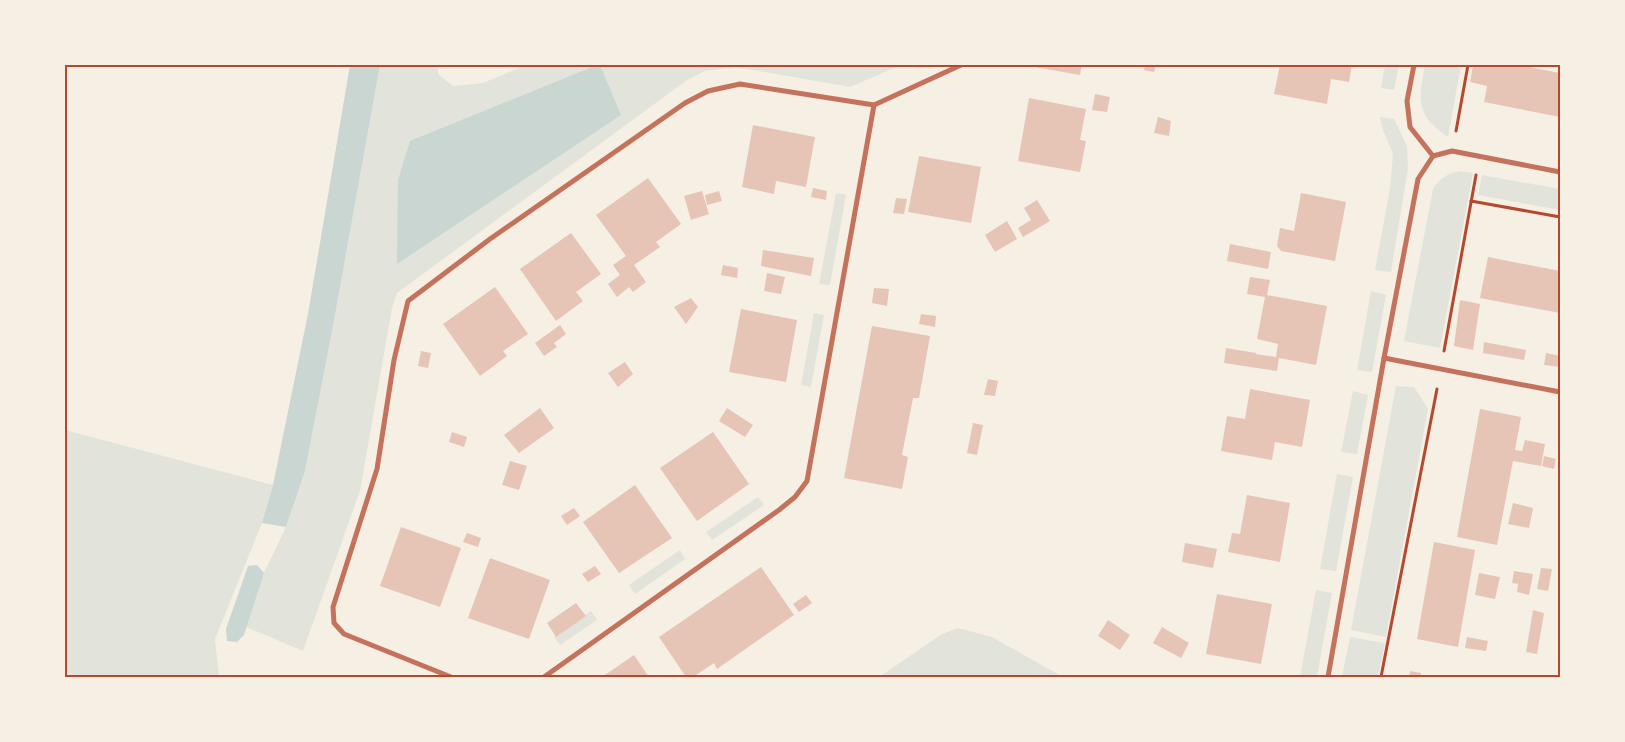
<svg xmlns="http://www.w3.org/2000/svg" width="1625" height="742" font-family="Mulish,sans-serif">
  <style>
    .green { fill: #e2e4dc }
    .water { fill: #c9d6d2 }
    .building { fill: #e6c5b7 }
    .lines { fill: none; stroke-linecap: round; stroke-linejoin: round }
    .path { stroke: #b5482f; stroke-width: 3 }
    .minor { stroke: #c5725c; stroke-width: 5 }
    .neatline { fill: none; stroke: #b5482f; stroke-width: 2 }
  </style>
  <rect width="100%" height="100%" fill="#f6efe4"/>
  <g class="green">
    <path d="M380 65H438V74L453 86 483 83 526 65H901L850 87 736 67 705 71 687 80 397 293 392 308 360 491 303 651 246 627 264 573 286 527 305 471 333 326Z"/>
    <path d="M1385 65H1399L1394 90 1381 88Z"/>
    <path d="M1425 65H1461L1448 137C1416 116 1418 100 1425 65Z"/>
    <path d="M1380 117 1394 119 1407 146 1408 168 1391 272 1375 270 1390 188 1393 154 1383 130Z"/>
    <path d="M1460 171 1473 173 1440 348 1404 341 1433 189C1440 178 1447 174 1460 171Z"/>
    <path d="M1482 175 1560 189V210L1478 195Z"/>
    <path d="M836 193 846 195 830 285 819 284Z"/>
    <path d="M1371 291 1386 295 1372 372 1357 370Z"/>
    <path d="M814 313 824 315 811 387 801 385Z"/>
    <path d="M1396 386 1414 387 1428 409 1386 637 1351 630Z"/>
    <path d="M1353 391 1368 395 1357 454 1341 452Z"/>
    <path d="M65 430 273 485 262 523 215 639 219 677H65Z"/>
    <path d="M1337 474 1353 477 1336 571 1320 569Z"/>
    <path d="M758 497 764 505 712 540 706 532Z"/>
    <path d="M680 550 685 559 635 594 629 585Z"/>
    <path d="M1316 590 1332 593 1317 677H1300Z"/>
    <path d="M591 611 597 620 560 645 554 637Z"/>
    <path d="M958 628 992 637 1063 677H879L942 634Z"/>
    <path d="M1350 637 1385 643 1378 677H1342Z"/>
  </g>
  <g class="water">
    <path d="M350 65H380L333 326 305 471 286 527 262 523 273 485 308 314Z"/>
    <path d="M597 65H600L621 115 397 264 398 180 410 141Z"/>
    <path d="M257 565 264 573 244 635 237 642 227 641 226 629 248 566Z"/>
  </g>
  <g class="building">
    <path d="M1035 65H1082L1080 75 1035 67Z"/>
    <path d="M1145 65H1156L1154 72 1144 70Z"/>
    <path d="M1280 65 1301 66V65H1352L1349 82 1331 79 1327 104 1274 94Z"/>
    <path d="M1473 65H1518L1560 73V117L1484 102 1487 86 1470 82Z"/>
    <path d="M1095 94 1110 97 1107 112 1092 110Z"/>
    <path d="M1029 98 1086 109 1080 140 1086 141 1080 172 1018 161Z"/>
    <path d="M1158 117 1171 121 1169 136 1154 133Z"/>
    <path d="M753 125 815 137 806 187 776 181 774 194 742 187Z"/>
    <path d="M919 156 981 167 971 223 908 212Z"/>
    <path d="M648 178 681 224 656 242 660 247 634 265 646 282 633 292 629 287 617 297 608 284 620 275 613 265 626 256 596 215Z"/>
    <path d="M813 188 827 191 826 200 811 197Z"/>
    <path d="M702 191 709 214 691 220 684 196Z"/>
    <path d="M719 191 722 201 707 205 705 195Z"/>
    <path d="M1301 193 1346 202 1335 261 1281 251 1277 246 1280 228 1294 231Z"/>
    <path d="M896 198 907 199 904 214 893 213Z"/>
    <path d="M1037 200 1050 221 1023 237 1018 228 1031 220 1024 208Z"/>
    <path d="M1007 221 1017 239 995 252 985 235Z"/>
    <path d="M571 233 601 274 576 292 583 301 556 321 520 269Z"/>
    <path d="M1230 244 1271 252 1268 269 1227 261Z"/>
    <path d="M763 250 814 258 811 276 761 266Z"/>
    <path d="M1488 257 1560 271V313L1480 298Z"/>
    <path d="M723 265 738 268 737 278 721 275Z"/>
    <path d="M767 273 785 277 781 294 764 291Z"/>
    <path d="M1250 277 1270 280 1267 295 1327 306 1316 365 1279 358 1277 371 1224 363 1226 348 1256 353V354L1276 357 1278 344 1257 339 1265 297 1247 294Z"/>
    <path d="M495 287 528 334 503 351 507 356 480 376 443 324Z"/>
    <path d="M874 288 889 289 887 306 872 303Z"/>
    <path d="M691 298 698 307 686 324 674 307Z"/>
    <path d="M1460 300 1480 304 1473 350 1454 346Z"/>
    <path d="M741 309 797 320 786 382 729 372Z"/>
    <path d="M921 314 936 316 935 327 919 324Z"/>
    <path d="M560 325 566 334 554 343 557 347 544 356 535 343Z"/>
    <path d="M872 326 930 336 919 398H913L902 455 908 457 902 489 844 478Z"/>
    <path d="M1484 342 1526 350 1524 360 1483 353Z"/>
    <path d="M421 351 431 353 428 368 418 366Z"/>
    <path d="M1546 353 1560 356V367L1544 365Z"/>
    <path d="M625 362 633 374 618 387 608 373Z"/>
    <path d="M988 379 998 381 995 396 984 395Z"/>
    <path d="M1250 389 1310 400 1302 447 1275 442 1272 460 1221 451 1227 416 1245 419Z"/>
    <path d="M540 408 554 428 519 453 504 435Z"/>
    <path d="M727 408 753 425 745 437 719 421Z"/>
    <path d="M1480 409 1521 417 1515 450 1522 451 1525 440 1545 444 1541 466 1513 461 1497 545 1457 537Z"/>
    <path d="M973 423 983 425 977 455 967 453Z"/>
    <path d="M452 432 467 437 464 447 449 442Z"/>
    <path d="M713 432 749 484 697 521 660 468Z"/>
    <path d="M1544 456 1556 459 1554 469 1542 466Z"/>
    <path d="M510 461 527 466 519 490 502 485Z"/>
    <path d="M635 485 672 538 619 573 583 522Z"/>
    <path d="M1247 495 1290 503 1280 562 1228 552 1232 533 1240 534Z"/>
    <path d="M1513 503 1533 508 1529 528 1508 524Z"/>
    <path d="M574 508 580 516 567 525 561 516Z"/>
    <path d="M401 527 461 548 440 607 380 586Z"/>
    <path d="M467 533 481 538 478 547 463 542Z"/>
    <path d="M1434 542 1475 550 1458 647 1417 639Z"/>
    <path d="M1185 543 1217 549 1213 568 1182 562Z"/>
    <path d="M490 558 550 580 529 639 468 618Z"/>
    <path d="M595 566 601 574 588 582 582 574Z"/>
    <path d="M761 567 794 615 717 669 714 663 693 677H686L659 637Z"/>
    <path d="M1541 568 1552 569 1548 591 1537 589Z"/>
    <path d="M1514 571 1533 574 1529 595 1517 592 1518 584 1512 583Z"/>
    <path d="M1479 573 1500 577 1495 599 1475 595Z"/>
    <path d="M1217 594 1272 604 1261 664 1206 654Z"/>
    <path d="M806 595 812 603 799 612 793 604Z"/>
    <path d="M576 603 586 616 556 637 547 623Z"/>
    <path d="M1533 610 1544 613 1537 654 1526 652Z"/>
    <path d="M1108 620 1130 635 1120 650 1098 636Z"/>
    <path d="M1162 627 1189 643 1181 658 1153 643Z"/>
    <path d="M1467 637 1488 641 1486 651 1465 648Z"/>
    <path d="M634 655 649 677H601L608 673Z"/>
    <path d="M1410 671 1421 673 1420 677H1409Z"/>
  </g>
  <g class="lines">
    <g class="path">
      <path d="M1456 131 1468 65"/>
      <path d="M1471 201 1560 217"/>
      <path d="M1444 351 1476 175"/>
      <path d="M1381 677 1437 389"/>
    </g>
    <g class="minor">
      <path d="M874 105 961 65"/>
      <path d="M1433 156 1452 151 1560 172"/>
      <path d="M1384 358 1560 392"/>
      <path d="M451 677 344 634 334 623 333 607 377 469 394 360 408 301 490 239 685 103 708 91 740 84 874 105"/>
      <path d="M544 677 779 510 795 497 807 481 874 105"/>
      <path d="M1328 677 1384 358 1418 179 1433 156 1410 127 1407 101 1414 65"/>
    </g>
  </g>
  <rect width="1625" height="742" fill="none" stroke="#f6efe4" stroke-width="132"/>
  <rect x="66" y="66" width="1493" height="610" class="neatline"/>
</svg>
